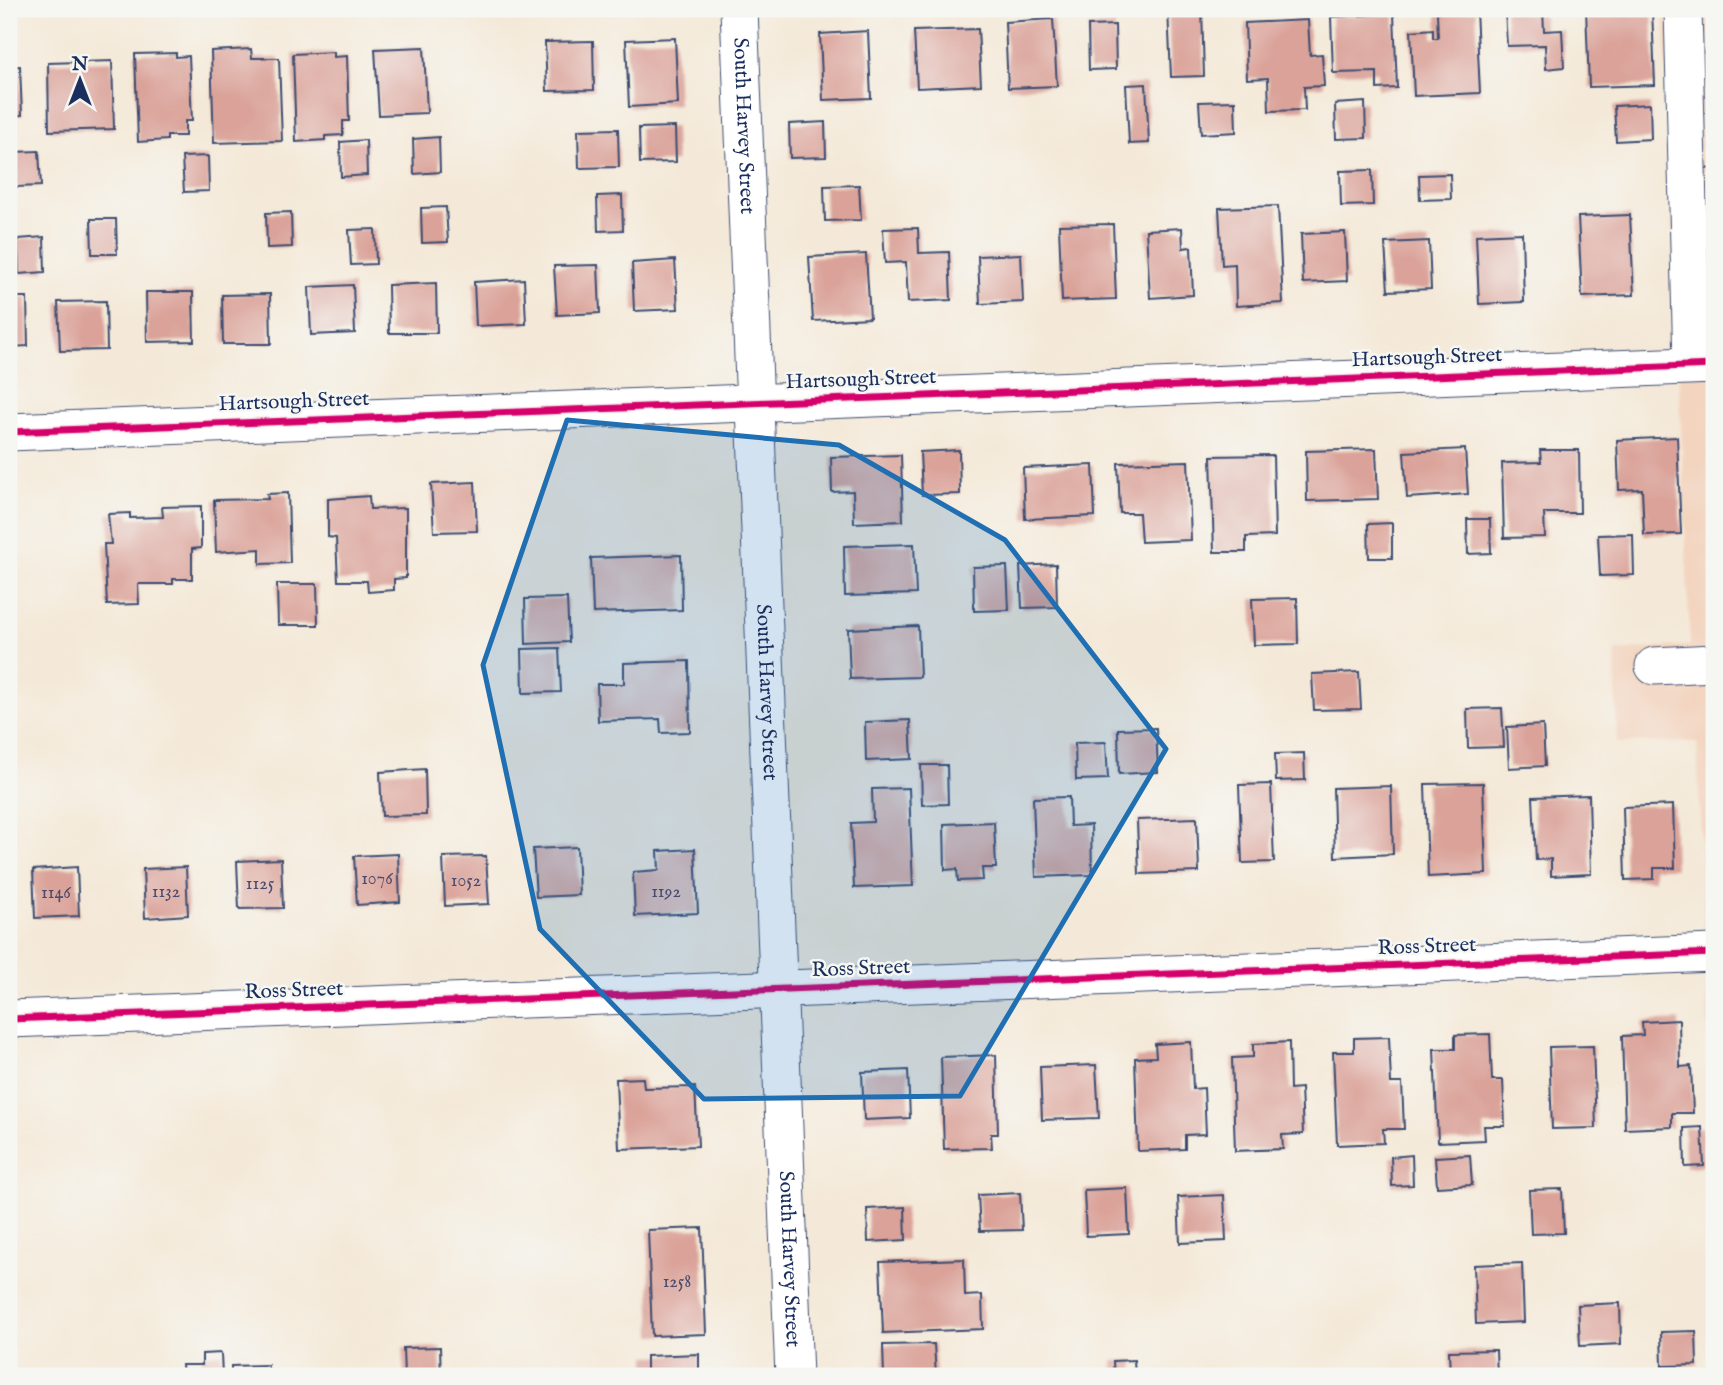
<svg xmlns="http://www.w3.org/2000/svg" width="1723" height="1385" font-family="'IM FELL English',serif">
  <style>
    .built { fill: #f3d4bf }
    .building { fill: #daa299 }
    .lines { fill: none; stroke-linecap: round; stroke-linejoin: round }
    .minor-casing { stroke: #3c4b70; stroke-width: 39 }
    .minor { stroke: #fff; stroke-width: 37 }
    .cycleway-casing { stroke: #f6f6f2; stroke-width: 11 }
    .cycleway { stroke: #d6006c; stroke-width: 7 }
    .marked { fill: #1f6fb2; fill-opacity: 0.2; stroke: #1f6fb2; stroke-width: 5; stroke-linejoin: round }
    .labels { text-anchor: middle; dominant-baseline: central; stroke-width: 5; stroke-linejoin: round; paint-order: stroke }
    .number-label { font-size: 18px; fill: #4b4c6d }
    .street-label { font-size: 21px; fill: #1b2f5e; stroke: #f6f6f2 }
  </style>
  <rect width="100%" height="100%" fill="#f6f6f2"/>
  <filter id="ink" filterUnits="userSpaceOnUse"><feTurbulence type="fractalNoise" baseFrequency=".0143" numOctaves="2"/><feDisplacementMap in="SourceGraphic" scale="14" xChannelSelector="R" yChannelSelector="G"/><feConvolveMatrix kernelMatrix="1 2 1 2 8 2 1 2 1" color-interpolation-filters="sRGB"/></filter>
  <filter id="wash" filterUnits="userSpaceOnUse"><feTurbulence type="fractalNoise" baseFrequency=".00686" numOctaves="4" result="noise"/><feDisplacementMap in="SourceGraphic" scale="28" xChannelSelector="R" yChannelSelector="G"/><feGaussianBlur stdDeviation="1.57" result="paint"/><feColorMatrix in="noise" values="0 0 0 0 0 0 0 0 0 0 0 0 0 0 0 0 0 1.4 0 .05"/><feComposite in="paint" operator="in"/></filter>
  <g filter="url(#wash)">
    <rect width="100%" height="100%" fill="#f4e9d8"/>
    <path class="built" d="M1664 9H1714V1180L1697 742 1617 743 1615 651 1690 645Z"/>
    <g id="blocks">
      <g class="building">
        <path d="M1168 9H1202L1204 76 1171 77Z"/>
        <path d="M1505 9H1543L1544 31 1562 30 1564 67 1546 69 1545 45 1507 46Z"/>
        <path d="M1586 9H1652L1655 85 1589 87Z"/>
        <path d="M1476 10 1480 93 1414 96 1411 31 1433 29V38H1438L1437 12Z"/>
        <path d="M1394 14 1397 88 1377 89V72L1333 73 1331 17Z"/>
        <path d="M1053 19 1057 86 1008 88 1005 22Z"/>
        <path d="M1308 20 1310 55 1322 54 1324 86 1304 87 1305 110 1269 111 1268 78 1247 79 1245 23Z"/>
        <path d="M1115 25 1116 69 1089 70 1088 26Z"/>
        <path d="M978 29 981 85 917 88 914 31Z"/>
        <path d="M868 31 871 98 823 100 820 34Z"/>
        <path d="M675 38 678 104 629 107 626 40Z"/>
        <path d="M593 41 594 90 547 91 545 42Z"/>
        <path d="M424 47 427 113 379 115 375 49Z"/>
        <path d="M251 49 252 58H279L282 141 214 143 211 51Z"/>
        <path d="M334 52V57L347 56 349 121H343V135L325 136V140L296 142 293 54Z"/>
        <path d="M1714 52V168L1703 169 1698 53Z"/>
        <path d="M176 53V57L189 56 192 121H185V136H167V140L138 142 135 54Z"/>
        <path d="M112 61 114 129 49 131 48 63Z"/>
        <path d="M20 66 22 115 9 116V67Z"/>
        <path d="M1146 84 1149 143 1129 144 1126 85Z"/>
        <path d="M1235 101 1236 132 1201 134 1199 102Z"/>
        <path d="M1365 102 1366 138 1336 139 1335 104Z"/>
        <path d="M1650 104 1651 139 1616 141 1614 106Z"/>
        <path d="M825 122 826 157 790 158 789 124Z"/>
        <path d="M675 127 676 162 640 163 639 128Z"/>
        <path d="M618 129 619 167 579 168 578 130Z"/>
        <path d="M439 137 440 172 414 174 413 139Z"/>
        <path d="M366 140 367 175 341 177 340 142Z"/>
        <path d="M39 151 41 186 15 187 14 152Z"/>
        <path d="M208 156 209 191 184 192 182 157Z"/>
        <path d="M1372 170 1373 205 1341 206 1340 171Z"/>
        <path d="M1450 174 1451 199 1420 200 1419 175Z"/>
        <path d="M859 185 861 220 825 221 824 186Z"/>
        <path d="M622 195 623 230 598 231 597 196Z"/>
        <path d="M1278 206 1283 303 1236 306 1235 264 1222 265 1219 208Z"/>
        <path d="M446 207 448 242 422 243 421 208Z"/>
        <path d="M291 212 292 247 267 248 266 213Z"/>
        <path d="M1630 215 1634 295 1582 297 1578 217Z"/>
        <path d="M1714 218V312H1705L1701 219Z"/>
        <path d="M91 219H116L117 254H92Z"/>
        <path d="M1113 224 1116 299 1062 301 1059 225Z"/>
        <path d="M918 228 919 253 949 252 951 300 908 302 906 262 885 263 883 229Z"/>
        <path d="M1182 228 1183 248 1191 247 1193 295 1150 298 1146 230Z"/>
        <path d="M375 229 376 264 351 265 349 230Z"/>
        <path d="M1345 232 1347 281 1303 283 1301 234Z"/>
        <path d="M1522 233 1524 302 1479 304 1476 235Z"/>
        <path d="M44 237 45 272 19 274 18 239Z"/>
        <path d="M1429 241 1431 289 1388 291 1385 243Z"/>
        <path d="M866 254 870 318 813 321 809 257Z"/>
        <path d="M1021 254 1023 302 980 304 978 256Z"/>
        <path d="M675 260 678 309 634 311 632 263Z"/>
        <path d="M598 265 600 313 557 315 554 266Z"/>
        <path d="M524 279 526 324 476 326 474 282Z"/>
        <path d="M436 283 437 333H389L388 285Z"/>
        <path d="M353 285 355 333 311 335 309 287Z"/>
        <path d="M146 292H193L194 341 147 342Z"/>
        <path d="M270 294 271 344H223L222 295Z"/>
        <path d="M9 297H27L28 346 9 347Z"/>
        <path d="M106 301 107 350 60 351 58 302Z"/>
        <path d="M1677 437 1681 534 1644 535 1642 489 1619 490 1617 440Z"/>
        <path d="M1376 449 1378 499 1307 501 1306 451Z"/>
        <path d="M1465 449 1468 494 1407 498 1404 452Z"/>
        <path d="M959 450 960 494 922 495 920 452Z"/>
        <path d="M1540 450H1579L1580 513H1544L1545 537 1504 538 1502 463 1541 462Z"/>
        <path d="M901 455 903 521 854 523 853 491 832 492 831 457Z"/>
        <path d="M1273 455 1275 536 1246 537V552H1214L1211 456Z"/>
        <path d="M1188 461 1191 540 1141 542 1139 513H1120L1118 463Z"/>
        <path d="M1093 465 1095 516 1025 519 1023 468Z"/>
        <path d="M475 482 477 531 434 532 431 484Z"/>
        <path d="M288 493 290 563 260 564V549L216 552 214 500 268 499 267 494Z"/>
        <path d="M369 496 370 509 406 508V578L394 579V590L368 592 367 581H338L336 538 328 537V499Z"/>
        <path d="M201 506V548L192 549V579H173V584H138L139 604 107 605 104 544H111L108 514 130 513V518L163 517 162 507Z"/>
        <path d="M1467 519H1490L1491 553 1468 554Z"/>
        <path d="M1392 523V558H1369L1368 524Z"/>
        <path d="M1633 534 1634 575 1600 576 1598 535Z"/>
        <path d="M914 544 916 594 845 596 844 546Z"/>
        <path d="M681 555 682 610 593 613 591 558Z"/>
        <path d="M1056 564 1057 607 1022 608 1020 566Z"/>
        <path d="M1007 566 1009 610 974 611 973 567Z"/>
        <path d="M277 584H317L318 625H278Z"/>
        <path d="M567 598 569 642 526 644 525 599Z"/>
        <path d="M1297 598 1298 644 1254 645 1252 599Z"/>
        <path d="M918 626 920 677 850 679 848 629Z"/>
        <path d="M559 648 561 692 523 693 522 649Z"/>
        <path d="M689 661 690 732 661 733 660 719 598 721 597 684H624V663Z"/>
        <path d="M1359 672 1361 709 1314 710 1312 674Z"/>
        <path d="M1502 708 1504 747 1468 748 1467 709Z"/>
        <path d="M910 720 912 759 866 761 865 722Z"/>
        <path d="M1543 725 1545 766 1509 768 1507 727Z"/>
        <path d="M1156 728 1158 772 1119 774 1118 729Z"/>
        <path d="M1106 742 1108 779 1076 780 1075 743Z"/>
        <path d="M1304 753 1305 780 1276 781 1275 754Z"/>
        <path d="M921 765H947L948 804 922 805Z"/>
        <path d="M425 769 426 815 382 816 380 772Z"/>
        <path d="M1483 783 1486 874 1428 877 1425 784Z"/>
        <path d="M1271 784 1274 862 1242 863 1239 785Z"/>
        <path d="M1391 786 1393 854 1335 857 1333 788Z"/>
        <path d="M909 788 913 886 854 888 851 823 873 822 872 789Z"/>
        <path d="M1589 795 1591 874 1551 876V859L1536 860 1533 797Z"/>
        <path d="M1069 797 1070 826 1091 825 1092 875 1036 877 1033 798Z"/>
        <path d="M1673 805 1675 868H1654V879L1625 880 1623 807Z"/>
        <path d="M1197 818 1199 872 1139 874 1137 820Z"/>
        <path d="M994 822 996 868H982L983 880 958 881 957 869 945 870 944 824Z"/>
        <path d="M577 847 579 895 536 897 533 849Z"/>
        <path d="M695 849 698 913 635 916 633 872 659 870 658 851Z"/>
        <path d="M398 854 400 902 357 905 354 856Z"/>
        <path d="M486 856 489 904 445 906 443 857Z"/>
        <path d="M281 859 283 908 239 909 237 861Z"/>
        <path d="M77 867 79 916 35 918 33 870Z"/>
        <path d="M186 867 188 915 145 918 143 869Z"/>
        <path d="M1679 1020 1680 1067 1691 1066 1693 1113H1672V1127L1625 1129 1622 1036 1643 1035 1642 1022Z"/>
        <path d="M1490 1034 1492 1080H1503L1505 1126H1484L1485 1140 1438 1142 1434 1049H1455V1035Z"/>
        <path d="M1389 1037 1391 1083H1402L1404 1129H1383L1384 1143 1337 1145 1333 1052H1354V1038Z"/>
        <path d="M1191 1042 1193 1089 1204 1088 1206 1134 1185 1135V1149L1138 1151 1135 1058 1156 1057 1155 1044Z"/>
        <path d="M1289 1042 1290 1089 1301 1088 1303 1134 1282 1135 1283 1149 1235 1151 1232 1058 1253 1057V1044Z"/>
        <path d="M1593 1046 1596 1128 1552 1129 1549 1047Z"/>
        <path d="M996 1055 998 1134H991L992 1148 944 1149 941 1057Z"/>
        <path d="M1096 1065 1099 1118 1042 1120 1040 1067Z"/>
        <path d="M908 1070 910 1118 864 1120 862 1072Z"/>
        <path d="M643 1078 644 1088 695 1087 698 1146 619 1149 616 1079Z"/>
        <path d="M1702 1127 1704 1166 1685 1167 1684 1128Z"/>
        <path d="M1412 1155 1413 1185 1392 1186 1391 1157Z"/>
        <path d="M1470 1155 1472 1185 1437 1187 1435 1157Z"/>
        <path d="M1127 1188 1129 1234 1086 1236 1084 1190Z"/>
        <path d="M1562 1189 1564 1233 1531 1234 1529 1190Z"/>
        <path d="M1020 1193 1022 1230 980 1231 978 1195Z"/>
        <path d="M1224 1195 1226 1241 1180 1243 1178 1197Z"/>
        <path d="M905 1207 906 1240 868 1242 867 1209Z"/>
        <path d="M702 1228 706 1334 652 1336 648 1230Z"/>
        <path d="M964 1259 965 1296 982 1295 983 1329 883 1333 880 1262Z"/>
        <path d="M1522 1263 1524 1322 1476 1324 1474 1265Z"/>
        <path d="M1620 1303 1621 1344 1580 1346 1578 1305Z"/>
        <path d="M1696 1331 1697 1365 1662 1366 1661 1332Z"/>
        <path d="M934 1344 936 1376H884L883 1345Z"/>
        <path d="M440 1347 441 1376H404L403 1348Z"/>
        <path d="M1496 1350 1497 1376H1450L1449 1351Z"/>
        <path d="M221 1353 222 1376H183L182 1365H202V1354Z"/>
        <path d="M699 1354V1376H646V1356Z"/>
        <path d="M1134 1360 1135 1376H1114L1113 1361Z"/>
        <path d="M268 1365V1376H231V1366Z"/>
      </g>
    </g>
  </g>
  <g filter="url(#ink)">
    <use href="#blocks" fill-opacity="0" stroke="#3c4b70" stroke-width="2"/>
    <g class="lines">
      <defs>
        <g id="minor">
          <path id="s1" d="M739 9 794 1376"/>
          <path d="M1683 9 1692 365"/>
          <path d="M9 432 1714 365"/>
          <path d="M1654 666 1714 663"/>
          <path d="M9 1019 1714 953"/>
        </g>
      </defs>
      <use href="#minor" class="minor-casing"/>
      <use href="#minor" class="minor"/>
      <defs>
        <g id="cycleway">
          <path d="M9 432 1714 365"/>
          <path d="M9 1019 1714 953"/>
        </g>
      </defs>
      <use href="#cycleway" class="cycleway-casing"/>
      <use href="#cycleway" class="cycleway"/>
    </g>
  </g>
  <path class="marked" d="M567 420 839 445 1005 540 1166 749 960 1096 704 1099 540 929 483 665Z"/>
  <g class="labels">
    <g class="number-label">
      <text x="377" y="879">1076</text>
      <text x="466" y="881">1052</text>
      <text x="260" y="884">1125</text>
      <text x="166" y="892">1132</text>
      <text x="666" y="892">1192</text>
      <text x="56" y="893">1146</text>
      <text x="677" y="1282">1258</text>
    </g>
    <g class="street-label">
      <text stroke="none"><textPath href="#s1" startOffset="117">South Harvey Street</textPath></text>
      <text transform="translate(1427 358) rotate(-2)">Hartsough Street</text>
      <text transform="translate(861 380) rotate(-2)">Hartsough Street</text>
      <text transform="translate(294 402) rotate(-2)">Hartsough Street</text>
      <text stroke="none"><textPath href="#s1" startOffset="684">South Harvey Street</textPath></text>
      <text transform="translate(1427 947) rotate(-2)">Ross Street</text>
      <text transform="translate(861 969) rotate(-2)">Ross Street</text>
      <text transform="translate(294 991) rotate(-2)">Ross Street</text>
      <text stroke="none"><textPath href="#s1" startOffset="1251">South Harvey Street</textPath></text>
    </g>
  </g>
  <rect width="1723" height="1385" fill="none" stroke="#f6f6f2" stroke-width="35"/>
  <g transform="translate(80 80)" stroke="#f6f6f2" stroke-width="5" paint-order="stroke">
  <path d="M0-5L12 26L0 18L-12 26Z" fill="#1b2f5e"/>
  <text y="-10" font-size="19" font-weight="bold" text-anchor="middle" fill="#1b2f5e">N</text>
  </g>
</svg>
